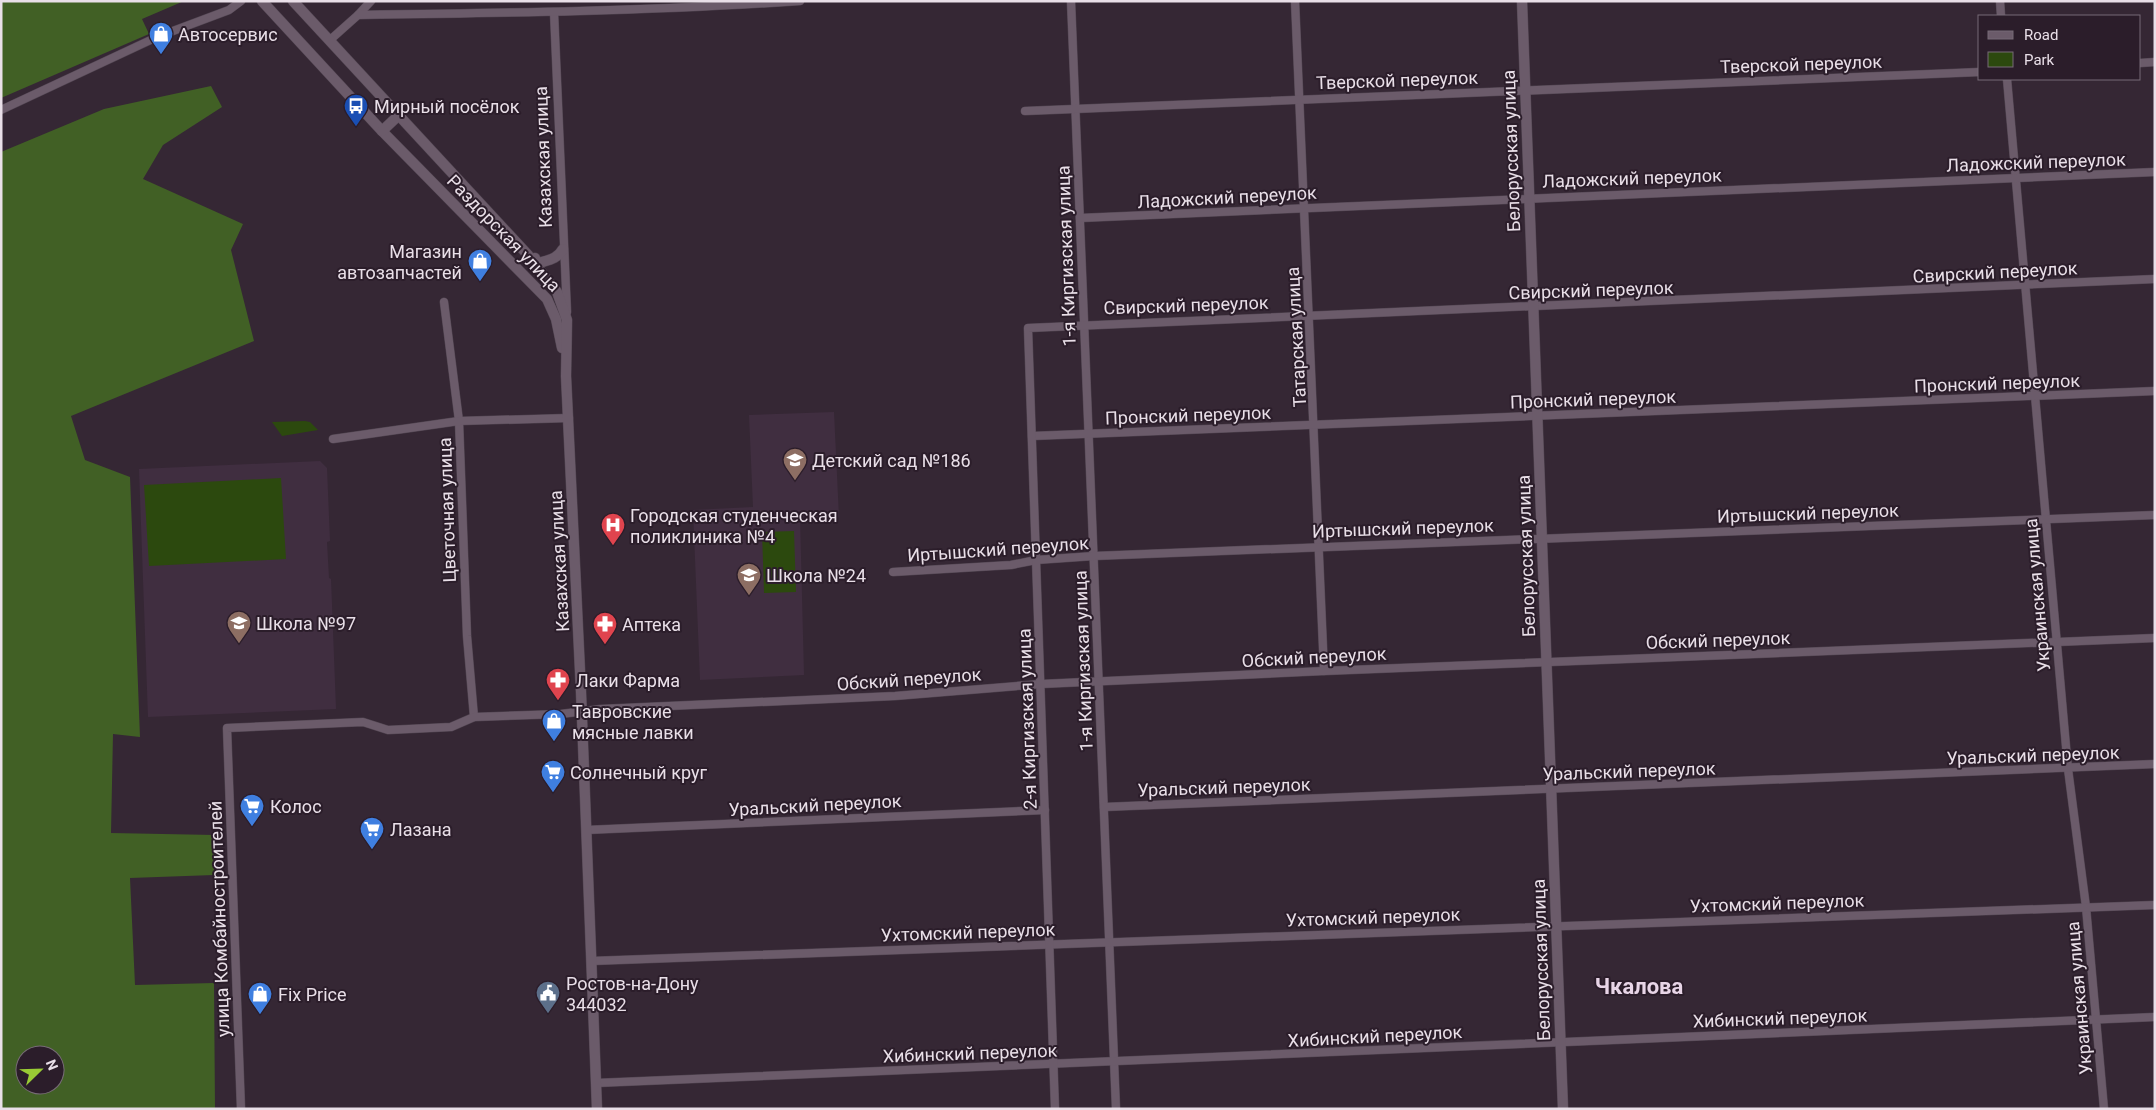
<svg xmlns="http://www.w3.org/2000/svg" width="2156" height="1110" font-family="Roboto,sans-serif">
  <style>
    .built { fill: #402e40 }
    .green { fill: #2c490e }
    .forest { fill: #416025; fill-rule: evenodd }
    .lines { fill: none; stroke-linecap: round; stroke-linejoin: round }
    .minor-casing { stroke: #514551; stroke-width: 9 }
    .secondary-casing { stroke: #514551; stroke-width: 11 }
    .minor { stroke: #6b5b6a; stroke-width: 8 }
    .secondary { stroke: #6b5b6a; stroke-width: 10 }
    .labels { text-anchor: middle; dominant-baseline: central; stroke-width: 4; stroke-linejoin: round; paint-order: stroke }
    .poi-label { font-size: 18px; fill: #e9dfe8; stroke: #2b1d2a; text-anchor: start }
    .street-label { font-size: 18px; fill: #e9dfe8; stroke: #2b1d2a }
    .district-label { font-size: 22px; font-weight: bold; fill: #e8d5e7; stroke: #2b1d2a }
  </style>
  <rect width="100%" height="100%" fill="#352734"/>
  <g class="built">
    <path d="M834 412 839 517H800L804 675 700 680 693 510 753 507 749 415Z"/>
    <path d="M320 461 327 468 330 541 327 542 329 578 331 579 336 709 148 717 139 469Z"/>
  </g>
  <g class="green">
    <path d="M305 421 310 422 318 430 282 436 272 422Z"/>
    <path d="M281 478 286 559 149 566 144 485Z"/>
    <path d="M794 531 796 592 764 593 762 532Z"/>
  </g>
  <g class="forest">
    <path d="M1 1H184L142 19 149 34 1 98Z"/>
    <path d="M211 86 222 107 163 145 143 179 243 224 231 250 254 341 71 416 85 460 130 477 140 737 113 734 111 833 215 835 214 875 130 878 135 985 214 983 215 1109H1V152L104 109ZM25 1055H55V1085H25Z"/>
  </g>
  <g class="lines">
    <defs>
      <g id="minor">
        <path d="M1071 1 1116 1109"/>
        <path d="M1295 1 1324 671"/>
        <path d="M2000 1 2001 16"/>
        <path d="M554 12 567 312"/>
        <path d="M358 15 371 1"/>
        <path d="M330 40 358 15C505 13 653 11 800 1"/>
        <path d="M2140 63 2155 62"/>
        <path d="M2007 79 2068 769 2086 907 2104 1109"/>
        <path d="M1 110 157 37 229 10 241 1"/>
        <path d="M1025 111 1980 72"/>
        <path d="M1080 218 2155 172"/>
        <path d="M444 302 459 421 467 636 474 717"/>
        <path d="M1032 436 2155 391"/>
        <path d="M333 439 459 421 569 418"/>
        <path d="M893 572 1011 565 1036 560 1094 556 2155 515"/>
        <path d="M1104 807 2155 764"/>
        <path d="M586 830 1045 810"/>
        <path d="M591 961 2155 905"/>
        <path d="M596 1083 2155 1017"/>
        <path d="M241 1109 227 728 363 722 388 730 451 727 474 717 561 714 601 709 895 696 1041 684 1324 671 2155 638"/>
        <path d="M1055 1109 1028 328 2155 279"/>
      </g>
      <g id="secondary">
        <path d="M262 1 382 131 547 299 556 319 562 348"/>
        <path d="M293 1 528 255 557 292 567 320 566 376 581 692 597 1109"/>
        <path d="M1522 1 1563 1109"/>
        <path d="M382 131 399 115"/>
        <path d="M535 258 536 264C547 260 557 260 563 249"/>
      </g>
    </defs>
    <use href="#minor" class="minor-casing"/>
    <use href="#secondary" class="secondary-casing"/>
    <use href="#minor" class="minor"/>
    <use href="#secondary" class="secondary"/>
  </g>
  <defs>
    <symbol id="shop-pin" viewBox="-11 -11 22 30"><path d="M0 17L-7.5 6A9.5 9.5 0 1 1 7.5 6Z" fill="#3f7fe0" stroke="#2b1d2a"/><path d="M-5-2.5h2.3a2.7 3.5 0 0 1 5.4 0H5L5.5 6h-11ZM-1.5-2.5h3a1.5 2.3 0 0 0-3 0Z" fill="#fff"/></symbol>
    <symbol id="bus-pin" viewBox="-11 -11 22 30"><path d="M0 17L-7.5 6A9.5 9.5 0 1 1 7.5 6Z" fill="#1a4fb4" stroke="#2b1d2a"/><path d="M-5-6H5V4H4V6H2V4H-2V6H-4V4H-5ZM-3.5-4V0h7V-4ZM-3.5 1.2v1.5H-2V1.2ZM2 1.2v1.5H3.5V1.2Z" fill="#fff"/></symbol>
    <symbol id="school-pin" viewBox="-11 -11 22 30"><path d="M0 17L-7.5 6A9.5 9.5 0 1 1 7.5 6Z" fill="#8d6e63" stroke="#2b1d2a"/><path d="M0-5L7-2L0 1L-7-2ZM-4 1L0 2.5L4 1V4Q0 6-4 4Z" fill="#fff"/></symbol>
    <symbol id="hospital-pin" viewBox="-11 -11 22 30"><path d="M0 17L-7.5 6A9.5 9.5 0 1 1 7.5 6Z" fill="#e0444e" stroke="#2b1d2a"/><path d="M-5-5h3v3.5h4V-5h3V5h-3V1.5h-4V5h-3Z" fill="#fff"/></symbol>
    <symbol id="pharmacy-pin" viewBox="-11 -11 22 30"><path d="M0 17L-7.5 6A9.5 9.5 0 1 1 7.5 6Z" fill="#e0444e" stroke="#2b1d2a"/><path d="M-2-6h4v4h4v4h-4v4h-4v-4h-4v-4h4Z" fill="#fff"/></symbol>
    <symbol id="supermarket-pin" viewBox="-11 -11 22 30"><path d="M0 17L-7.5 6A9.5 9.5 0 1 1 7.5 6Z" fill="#3f7fe0" stroke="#2b1d2a"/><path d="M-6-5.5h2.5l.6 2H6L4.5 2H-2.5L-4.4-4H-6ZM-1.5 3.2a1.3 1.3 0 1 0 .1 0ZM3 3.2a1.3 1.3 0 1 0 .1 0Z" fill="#fff"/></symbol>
    <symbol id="civic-pin" viewBox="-11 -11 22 30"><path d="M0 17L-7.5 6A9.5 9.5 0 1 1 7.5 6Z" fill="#5c6f8a" stroke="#2b1d2a"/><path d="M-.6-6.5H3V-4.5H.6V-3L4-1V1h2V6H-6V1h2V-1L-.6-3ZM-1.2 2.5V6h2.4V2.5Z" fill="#fff"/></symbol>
  </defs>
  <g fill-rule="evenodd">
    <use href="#shop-pin" x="147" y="20" width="28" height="38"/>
    <use href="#bus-pin" x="342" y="92" width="28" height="38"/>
    <use href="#shop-pin" x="466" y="247" width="28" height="38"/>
    <use href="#school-pin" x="781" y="446" width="28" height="38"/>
    <use href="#hospital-pin" x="599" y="511" width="28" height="38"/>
    <use href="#school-pin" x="735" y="561" width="28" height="38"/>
    <use href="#school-pin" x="225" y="609" width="28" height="38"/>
    <use href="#pharmacy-pin" x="591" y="610" width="28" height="38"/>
    <use href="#pharmacy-pin" x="544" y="666" width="28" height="38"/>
    <use href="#shop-pin" x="540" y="707" width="28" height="38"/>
    <use href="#supermarket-pin" x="539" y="758" width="28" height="38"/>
    <use href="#supermarket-pin" x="238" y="792" width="28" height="38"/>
    <use href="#supermarket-pin" x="358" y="815" width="28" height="38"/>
    <use href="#civic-pin" x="534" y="979" width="28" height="38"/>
    <use href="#shop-pin" x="246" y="980" width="28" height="38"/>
  </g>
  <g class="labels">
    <g class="poi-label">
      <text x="178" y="34">Автосервис</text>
      <text x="374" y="106">Мирный посёлок</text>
      <text x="462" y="251" text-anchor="end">Магазин<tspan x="462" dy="21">автозапчастей</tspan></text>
      <text x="812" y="460">Детский сад №186</text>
      <text x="630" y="515">Городская студенческая<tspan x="630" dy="21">поликлиника №4</tspan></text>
      <text x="766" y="575">Школа №24</text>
      <text x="256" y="623">Школа №97</text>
      <text x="622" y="624">Аптека</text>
      <text x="576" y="680">Лаки Фарма</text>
      <text x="572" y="711">Тавровские<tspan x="572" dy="21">мясные лавки</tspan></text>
      <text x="570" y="772">Солнечный круг</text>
      <text x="270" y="806">Колос</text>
      <text x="390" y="829">Лазана</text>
      <text x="566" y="983">Ростов-на-Дону<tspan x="566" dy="21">344032</tspan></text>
      <text x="278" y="994">Fix Price</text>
    </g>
    <g class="street-label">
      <text transform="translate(1801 64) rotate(-2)">Тверской переулок</text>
      <text transform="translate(1397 80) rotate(-2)">Тверской переулок</text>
      <text transform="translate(1511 151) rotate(-92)">Белорусская улица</text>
      <text transform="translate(543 157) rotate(-92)">Казахская улица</text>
      <text transform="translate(2036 162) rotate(-2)">Ладожский переулок</text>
      <text transform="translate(1632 178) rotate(-2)">Ладожский переулок</text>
      <text transform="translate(1227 197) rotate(-3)">Ладожский переулок</text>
      <text transform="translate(504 233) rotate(46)">Раздорская улица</text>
      <text transform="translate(1066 256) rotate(-92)">1-я Киргизская улица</text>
      <text transform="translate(1995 272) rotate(-3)">Свирский переулок</text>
      <text transform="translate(1591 290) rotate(-2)">Свирский переулок</text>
      <text transform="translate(1186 305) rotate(-2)">Свирский переулок</text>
      <text transform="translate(1296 337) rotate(-93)">Татарская улица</text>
      <text transform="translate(1997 383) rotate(-2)">Пронский переулок</text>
      <text transform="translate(1593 399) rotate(-2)">Пронский переулок</text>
      <text transform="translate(1188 415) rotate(-2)">Пронский переулок</text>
      <text transform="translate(447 510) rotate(-92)">Цветочная улица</text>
      <text transform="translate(1808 513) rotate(-2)">Иртышский переулок</text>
      <text transform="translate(1403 528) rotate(-2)">Иртышский переулок</text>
      <text transform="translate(998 549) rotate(-4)">Иртышский переулок</text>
      <text transform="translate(1526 556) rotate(-92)">Белорусская улица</text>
      <text transform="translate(559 561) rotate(-93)">Казахская улица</text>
      <text transform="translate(2037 595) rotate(-95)">Украинская улица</text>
      <text transform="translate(1718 640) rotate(-2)">Обский переулок</text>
      <text transform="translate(1314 657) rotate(-3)">Обский переулок</text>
      <text transform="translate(1083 661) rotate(-92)">1-я Киргизская улица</text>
      <text transform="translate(909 679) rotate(-4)">Обский переулок</text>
      <text transform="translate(1027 719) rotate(-92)">2-я Киргизская улица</text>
      <text transform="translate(2033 755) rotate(-2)">Уральский переулок</text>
      <text transform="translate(1629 771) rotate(-2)">Уральский переулок</text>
      <text transform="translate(1224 787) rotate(-2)">Уральский переулок</text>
      <text transform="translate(815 805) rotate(-3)">Уральский переулок</text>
      <text transform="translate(1777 903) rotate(-2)">Ухтомский переулок</text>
      <text transform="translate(1373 917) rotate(-2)">Ухтомский переулок</text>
      <text transform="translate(219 919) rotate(-92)">улица Комбайностроителей</text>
      <text transform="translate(968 932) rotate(-2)">Ухтомский переулок</text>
      <text transform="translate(1541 960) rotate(-92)">Белорусская улица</text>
      <text transform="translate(2079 998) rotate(-95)">Украинская улица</text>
      <text transform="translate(1780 1018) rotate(-2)">Хибинский переулок</text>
      <text transform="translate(1375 1036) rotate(-3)">Хибинский переулок</text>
      <text transform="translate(970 1053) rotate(-2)">Хибинский переулок</text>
    </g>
    <g class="district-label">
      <text x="1639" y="986">Чкалова</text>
    </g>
  </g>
  <rect width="2156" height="1110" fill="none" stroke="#e9dfe8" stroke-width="5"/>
  <rect x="1978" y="15" width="162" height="65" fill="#2b1d2a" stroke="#776b76"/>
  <rect x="1988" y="31" width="25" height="8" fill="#6b5b6a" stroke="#776b76"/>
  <text x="2024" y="40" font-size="15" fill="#e9dfe8">Road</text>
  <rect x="1988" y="52" width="25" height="15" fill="#2c490e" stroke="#776b76"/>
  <text x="2024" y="65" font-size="15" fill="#e9dfe8">Park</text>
  <g transform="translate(40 1070) rotate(67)"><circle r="24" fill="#2b1d2a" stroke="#776b76"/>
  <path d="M0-4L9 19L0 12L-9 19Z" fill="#99cb35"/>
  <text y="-8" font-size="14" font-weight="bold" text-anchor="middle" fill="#e9dfe8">N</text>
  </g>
</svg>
